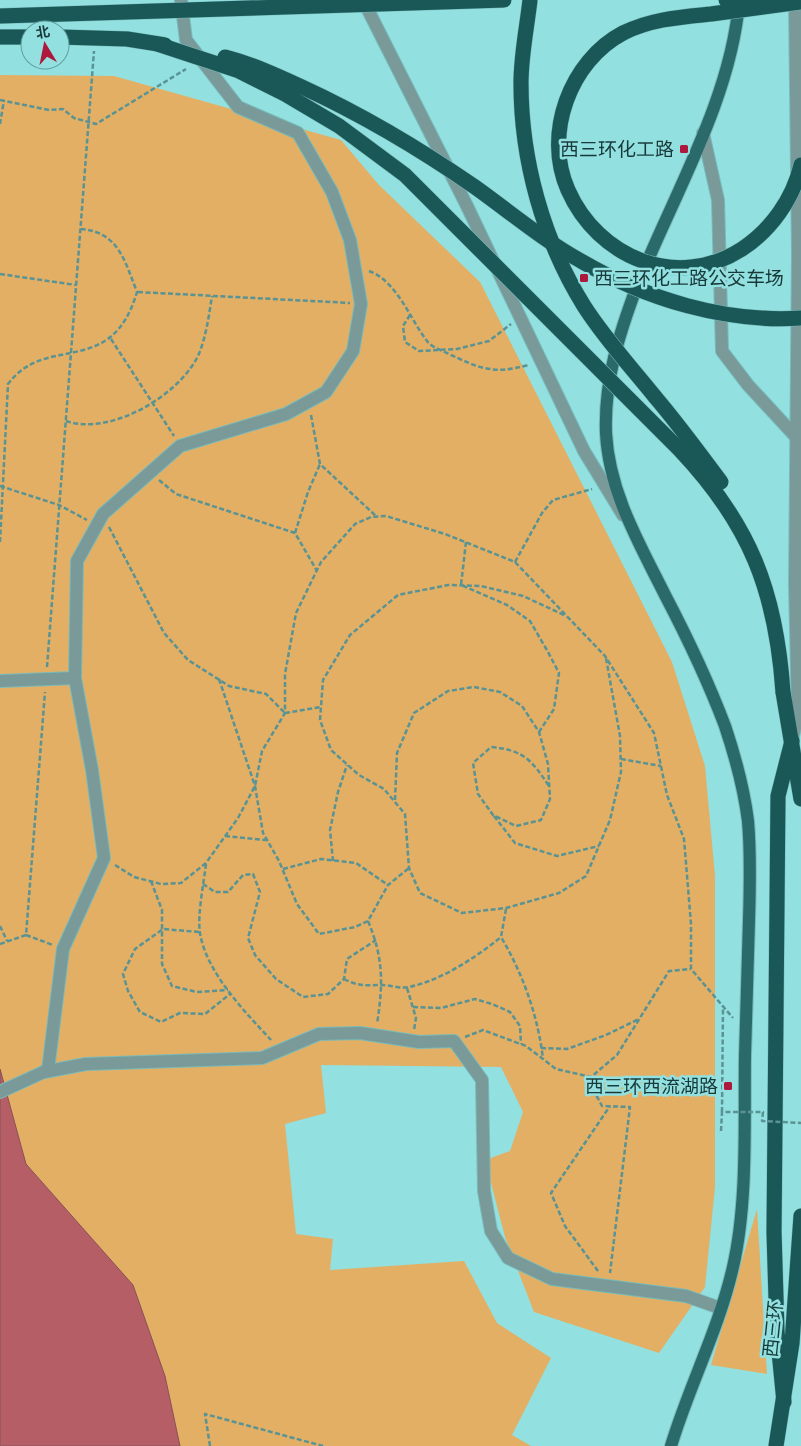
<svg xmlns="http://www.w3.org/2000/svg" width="801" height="1446" font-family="Cabin,'Noto Sans SC',sans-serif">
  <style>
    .green { fill: #e2af65 }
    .water { fill: #b55e66; stroke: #865358 }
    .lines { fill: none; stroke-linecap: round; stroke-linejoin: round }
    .minor-casing { stroke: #78bbbb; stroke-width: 14 }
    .major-casing { stroke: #78bbbb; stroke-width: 14 }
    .highway-casing { stroke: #78bbbb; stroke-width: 16 }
    .path { stroke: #5a9393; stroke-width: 2.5; stroke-dasharray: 5 2.5; stroke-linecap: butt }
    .minor { stroke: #7a9999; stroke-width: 12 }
    .major { stroke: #2a6a6b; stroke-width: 12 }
    .highway { stroke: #1a5757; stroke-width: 15 }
    .highway-bridge-casing { stroke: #78bbbb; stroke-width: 16; stroke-linecap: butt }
    .path-bridge { stroke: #5a9393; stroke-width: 2.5; stroke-dasharray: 5 2.5; stroke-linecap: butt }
    .highway-bridge { stroke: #1a5757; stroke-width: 15 }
    .poi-dot { fill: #ad183c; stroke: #93e0e0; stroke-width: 2 }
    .labels { text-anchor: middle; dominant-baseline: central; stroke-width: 5; stroke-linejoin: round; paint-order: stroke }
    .poi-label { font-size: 19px; fill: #183939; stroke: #93e0e0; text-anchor: end }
    .street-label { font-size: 19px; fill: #183939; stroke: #93e0e0 }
  </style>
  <rect width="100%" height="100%" fill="#93e0e0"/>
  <g class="green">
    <path d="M0 75 114 76 341 140 379 185 480 282 672 662 705 766 715 876V1187L705 1287 659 1353 534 1312 505 1237 485 1160 510 1151 523 1112 501 1067 321 1065 326 1113 285 1124 296 1234 333 1239 330 1270 464 1261 497 1323 551 1358 512 1435 531 1446H0Z"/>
    <path d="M757 1209 767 1374 711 1365Z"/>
  </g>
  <path class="water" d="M0 1069 26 1164 133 1285 165 1376 180 1446H0Z"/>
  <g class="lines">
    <defs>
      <g id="minor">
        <path d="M363 0 467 206 584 451 623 515"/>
        <path d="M703 133 718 200 722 351 748 385 796 437"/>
        <path d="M0 681 75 678"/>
        <path d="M792 740 798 716 795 584 798 254 795 4"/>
        <path d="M44 1072 86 1064 262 1058 319 1034 360 1033 419 1042 454 1041 482 1080 484 1191 491 1231 508 1258 552 1279 686 1296 720 1308"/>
        <path d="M0 1092 48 1070 63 949 104 858 92 770 75 678 77 561 103 514 180 446 286 414 326 392 353 351 361 304 350 240 332 192 298 133 238 107 186 40 181 0"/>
      </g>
      <path id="major" d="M671 1446C689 1386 719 1329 733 1267 748 1202 744 1123 745 1056 746 1010 748 965 749 920 750 887 751 854 748 821 744 789 735 756 725 726 708 681 687 637 665 595 639 543 609 492 606 433 604 381 619 334 637 286 673 196 731 99 739 2"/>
      <g id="highway">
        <path d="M0 37H30"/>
        <path d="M783 692 801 799"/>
        <path d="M784 1402 777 1331 774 1232 778 796 792 741"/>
        <path d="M776 1446 792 1343 801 1216"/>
      </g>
    </defs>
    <use href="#minor" class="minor-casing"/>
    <use href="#major" class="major-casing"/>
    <use href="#highway" class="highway-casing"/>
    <g class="path">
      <path d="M0 100 49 110 63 109 74 118 96 124 186 69"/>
      <path d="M0 124 4 100"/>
      <path d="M369 271C397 281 410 319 427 341 431 347 441 350 447 353 479 368 492 375 528 365"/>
      <path d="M0 274 76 285"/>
      <path d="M138 292 350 303"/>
      <path d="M410 315 403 326 405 342 419 351 457 349 489 341 511 324"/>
      <path d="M111 339 174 436"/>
      <path d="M311 415 320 464 376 516"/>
      <path d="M66 421C111 436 178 396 198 356 206 338 209 315 212 296"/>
      <path d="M159 480 176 494 295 533 317 571"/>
      <path d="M0 486 59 505 87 520"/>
      <path d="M109 527 164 633 188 660 229 686 266 694 285 713"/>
      <path d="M295 533 308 492 320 464"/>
      <path d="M0 542 8 384C47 332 111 380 137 292 125 262 119 232 81 229"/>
      <path d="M466 542 461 585 507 605 530 621 548 652 559 673 554 709 539 732"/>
      <path d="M515 562 542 513 553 500 592 489"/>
      <path d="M564 615 523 596 481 586 448 585 398 595 350 635 323 680 320 720 331 750 359 775 384 789 405 814 409 868 420 893 462 913 506 908 559 893 586 876 610 820 621 772 620 736 606 658"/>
      <path d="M47 667 94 51"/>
      <path d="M219 679 255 786 263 833 279 861 297 904 319 934 355 927 368 921 388 885 409 868"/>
      <path d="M285 713 321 707"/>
      <path d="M621 759 661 766"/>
      <path d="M395 800 397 753 414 713 448 691 474 687 500 692 522 706 539 732 548 764 550 799 541 820 516 826 493 815 478 794 473 763 491 747C523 750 531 759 549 786"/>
      <path d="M494 816 515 843 557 856 599 846"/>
      <path d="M225 836 266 840"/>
      <path d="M333 861 330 830 338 792 347 765"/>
      <path d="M206 864C204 881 197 916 200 933 206 972 245 1012 271 1040"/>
      <path d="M115 865 134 877 161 884 181 883 206 863 238 818 255 786 262 751 285 713V674L296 613 321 562 355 524 371 517 386 516 445 534 515 562 605 656 654 733 667 795 684 839 691 924V969L733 1018"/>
      <path d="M283 869 321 859 356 863 388 885"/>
      <path d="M151 881 162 910V964L172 986 197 992 228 990"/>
      <path d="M203 884 215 892H228L243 875 253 874 260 892 248 938 255 955 276 979 303 997 328 994 344 979 347 959 376 940"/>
      <path d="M506 909 501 937C523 974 538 1016 543 1059"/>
      <path d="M368 921C384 959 383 985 377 1024"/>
      <path d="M0 926 7 941"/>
      <path d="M199 932 163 929 135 949 123 974 128 991 140 1012 161 1022 180 1013 205 1014 230 994"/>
      <path d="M26 935 53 945"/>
      <path d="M0 944 26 935 45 692"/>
      <path d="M344 979C360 987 365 985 382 985 390 985 401 989 409 987 442 980 475 958 501 937"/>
      <path d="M407 988 416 1018 414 1030"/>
      <path d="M413 1007 441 1008 475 999 492 1004 510 1012 520 1026 521 1044"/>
      <path d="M465 1037 483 1030 526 1046 556 1069 591 1077 617 1055 669 971 691 969"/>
      <path d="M541 1048 567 1049 606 1035 639 1019"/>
      <path d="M586 1076 602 1106 630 1107 610 1273"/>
      <path d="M722 1112 723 1006"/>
      <path d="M598 1271 565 1226 551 1193 610 1106"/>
      <path d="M210 1446 205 1414 323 1446"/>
    </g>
    <use href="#minor" class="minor"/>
    <use href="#major" class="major"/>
    <use href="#highway" class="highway"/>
    <defs>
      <g id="highway-bridge">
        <path d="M530 0C527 27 521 55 521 83 521 160 543 240 584 306 605 339 632 368 656 398 679 425 700 454 721 482"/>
        <path d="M726 0H757"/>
        <path d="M801 2C771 6 741 10 711 14 681 17 651 19 623 33 570 61 543 134 568 190 598 258 677 291 742 249 771 230 793 199 801 165"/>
        <path d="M0 16 504 0"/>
        <path d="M60 37 127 39 165 45"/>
        <path d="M157 44 239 71 285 94 339 126 405 175 680 450C750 524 776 591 783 692"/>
        <path d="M225 57C252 64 276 75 302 87 363 115 420 149 475 187 510 212 543 240 581 261 646 299 725 323 801 318"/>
      </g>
    </defs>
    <use href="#highway-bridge" class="highway-bridge-casing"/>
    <path class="path-bridge" d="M721 1131 722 1112H763L762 1121 801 1123"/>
    <use href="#highway-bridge" class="highway-bridge"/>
  </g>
  <g class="poi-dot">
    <rect x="679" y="144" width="10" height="10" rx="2.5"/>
    <rect x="579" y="273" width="10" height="10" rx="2.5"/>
    <rect x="723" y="1081" width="10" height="10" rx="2.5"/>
  </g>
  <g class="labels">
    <g class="poi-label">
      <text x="674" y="149">西三环化工路</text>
      <text x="594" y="278" text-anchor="start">西三环化工路公交车场</text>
      <text x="718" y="1086">西三环西流湖路</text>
    </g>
    <g class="street-label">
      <text transform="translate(773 1329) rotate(-84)">西三环</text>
    </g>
  </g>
  <g transform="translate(45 45) rotate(350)"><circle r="24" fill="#93e0e0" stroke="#629d9d"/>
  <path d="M0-4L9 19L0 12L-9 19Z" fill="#ad183c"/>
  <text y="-8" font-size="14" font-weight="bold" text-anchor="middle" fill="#183939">北</text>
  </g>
</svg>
